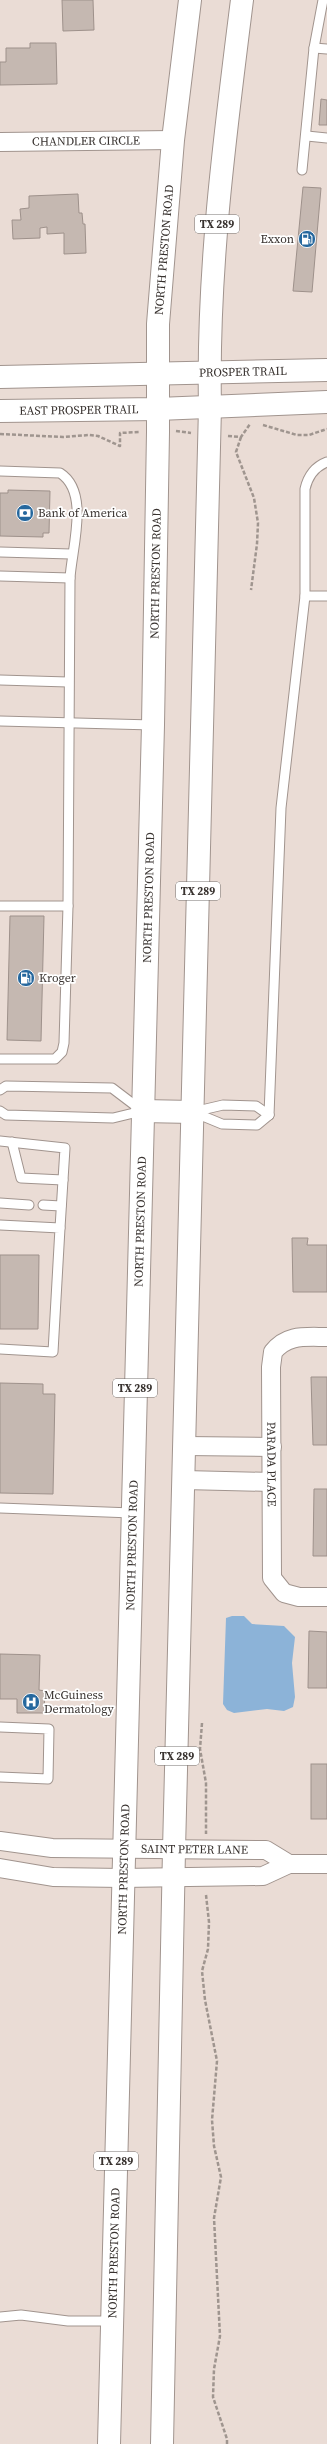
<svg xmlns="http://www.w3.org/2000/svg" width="327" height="2444" font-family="'Source Serif 4',serif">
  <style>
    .water { fill: #8cb3d8 }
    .building { fill: #c5b8b1; stroke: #9e918b }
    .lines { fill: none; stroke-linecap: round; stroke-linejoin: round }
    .lane-casing { stroke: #a1948e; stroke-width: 11 }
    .street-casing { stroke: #a1948e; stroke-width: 20 }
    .secondary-casing { stroke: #a1948e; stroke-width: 24 }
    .primary-casing { stroke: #a1948e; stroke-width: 24 }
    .path { stroke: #9f958f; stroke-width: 2.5; stroke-dasharray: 4 2; stroke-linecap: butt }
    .lane { stroke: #fff; stroke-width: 9 }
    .street { stroke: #fff; stroke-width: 18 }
    .secondary { stroke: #fff; stroke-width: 22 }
    .primary { stroke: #fff; stroke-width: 22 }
    .labels { text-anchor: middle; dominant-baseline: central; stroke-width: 3.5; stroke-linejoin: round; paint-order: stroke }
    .shield { fill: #fff; stroke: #74706e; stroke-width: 1 }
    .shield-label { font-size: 11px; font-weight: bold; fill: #393330 }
    .street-label { font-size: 12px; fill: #393330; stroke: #fff }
    .poi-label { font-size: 12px; fill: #393330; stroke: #fff; text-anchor: start }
  </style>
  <rect width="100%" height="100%" fill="#eadcd5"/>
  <path class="water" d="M232 1616H244L252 1624 284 1626 295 1637 292 1663 295 1697 293 1707 284 1711 267 1709 234 1713 227 1710 223 1704 226 1618Z"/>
  <g class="building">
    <path d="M62 0H93L94 30 63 31Z"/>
    <path d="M30 43H56L57 84 0 85V62H6V48H30Z"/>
    <path d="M321 99 327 100V125H319Z"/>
    <path d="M303 187 321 188 312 292 293 291Z"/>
    <path d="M78 194 79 213H82L83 224H85L86 253 64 254V233L47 234V227L40 228V238L13 239 12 220H21L20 209 29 208V196Z"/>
    <path d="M8 490 50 491 49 533H43V537L0 536V493H8Z"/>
    <path d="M10 916H44L41 1041 7 1040Z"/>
    <path d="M292 1238H308L307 1245H327V1292H293Z"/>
    <path d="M0 1255H39L38 1329H0Z"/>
    <path d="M311 1377H327V1445H313Z"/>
    <path d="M0 1383 43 1384V1394H55L53 1494 0 1493Z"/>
    <path d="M314 1489H327V1556H313Z"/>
    <path d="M309 1631 327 1632V1688H308Z"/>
    <path d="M0 1654 40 1655 39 1690 45 1691 44 1713H17V1699H0Z"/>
    <rect x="311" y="1764" width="16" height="55"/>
  </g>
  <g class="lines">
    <defs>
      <g id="lane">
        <path d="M314 48 327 49"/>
        <path d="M307 136 327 138"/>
        <path d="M302 170 314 48 323 0"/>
        <path d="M0 471 60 473C90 492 72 547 70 578L68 906 64 1043 62 1052 55 1059H0"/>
        <path d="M0 552 71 554"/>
        <path d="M0 576 70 578"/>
        <path d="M305 596H327"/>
        <path d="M0 680 68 682"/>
        <path d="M0 721 153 725"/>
        <path d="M0 906H68"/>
        <path d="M0 1090 6 1086 112 1088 141 1110"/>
        <path d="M0 1111 6 1115 113 1118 142 1111"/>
        <path d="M193 1112 222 1124 257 1125 269 1115"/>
        <path d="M193 1112 223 1105 256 1106 269 1115"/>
        <path d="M269 1115 281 808 305 596V489C308 476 314 467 327 462"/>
        <path d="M0 1141 65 1148 60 1228"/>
        <path d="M12 1142 21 1178 63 1180"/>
        <path d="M0 1203 29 1205"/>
        <path d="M43 1205 61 1206"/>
        <path d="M0 1225 60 1228 53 1352 0 1349"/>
        <path d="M0 1508 132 1513"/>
        <path d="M0 1727 49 1729 48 1779 0 1777"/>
        <path d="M0 2317 21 2315 68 2321H113"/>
      </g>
      <g id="street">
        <path id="s1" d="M0 142 173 140"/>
        <path id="s2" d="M327 1337C305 1337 287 1334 273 1352L271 1367 272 1578 284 1593 299 1597H327"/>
        <path d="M185 1446 272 1447"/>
        <path d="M184 1480 271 1482"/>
        <path id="s3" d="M0 1841 52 1848 266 1850 289 1864"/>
        <path d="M0 1868 53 1877 122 1878 263 1876 289 1864H327"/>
      </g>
      <g id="secondary">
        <path id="s4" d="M0 377 327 370"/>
        <path id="s5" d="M0 411 158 409 327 402"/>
      </g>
      <g id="primary">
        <path d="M142 1111 193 1112"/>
        <path id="s6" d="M109 2444 153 725 158 432V324L173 140 190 0"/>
        <path d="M162 2444 174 1850 210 407C207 271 225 135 242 0"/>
      </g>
    </defs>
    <use href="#lane" class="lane-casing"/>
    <use href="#street" class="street-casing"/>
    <use href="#secondary" class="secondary-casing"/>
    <use href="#primary" class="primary-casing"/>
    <g class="path">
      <path d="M263 425 297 435H309L327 429"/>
      <path d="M176 431 191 433"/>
      <path d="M0 434 63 437 89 435 98 436 120 446V433L139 432"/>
      <path d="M228 436 241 437 250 424"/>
      <path d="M241 437 236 452 254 498 258 523 257 544 251 590"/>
      <path d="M202 1723 200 1749 206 1783V1834"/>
      <path d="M206 1895 209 1922 208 1949 202 1971 205 2000 217 2061 212 2120 214 2146 221 2177 214 2218 220 2336 214 2369 213 2397 227 2439V2444"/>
    </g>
    <use href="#lane" class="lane"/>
    <use href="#street" class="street"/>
    <use href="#secondary" class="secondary"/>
    <use href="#primary" class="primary"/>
  </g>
  <defs>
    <symbol id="fuel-disc" viewBox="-11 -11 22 22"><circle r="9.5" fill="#26689e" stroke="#fff"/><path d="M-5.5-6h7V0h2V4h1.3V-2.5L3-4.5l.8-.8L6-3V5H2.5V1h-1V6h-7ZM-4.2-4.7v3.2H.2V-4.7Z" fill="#fff"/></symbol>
    <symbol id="bank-disc" viewBox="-11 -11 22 22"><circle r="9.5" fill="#26689e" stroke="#fff"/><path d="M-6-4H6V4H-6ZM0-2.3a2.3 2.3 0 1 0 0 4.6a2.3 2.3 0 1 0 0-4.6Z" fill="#fff"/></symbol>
    <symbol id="hospital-disc" viewBox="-11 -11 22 22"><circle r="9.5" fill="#26689e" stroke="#fff"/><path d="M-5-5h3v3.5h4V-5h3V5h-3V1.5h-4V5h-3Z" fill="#fff"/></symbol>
  </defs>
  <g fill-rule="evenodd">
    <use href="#fuel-disc" x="297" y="229" width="20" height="20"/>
    <use href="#bank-disc" x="15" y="503" width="20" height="20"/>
    <use href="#fuel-disc" x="16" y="968" width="20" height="20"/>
    <use href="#hospital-disc" x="21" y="1692" width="20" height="20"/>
  </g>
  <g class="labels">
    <g class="shield">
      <rect x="195" y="215" width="44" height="18" rx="3"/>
      <rect x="176" y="882" width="44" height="18" rx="3"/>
      <rect x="113" y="1379" width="44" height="18" rx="3"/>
      <rect x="155" y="1747" width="44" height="18" rx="3"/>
      <rect x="94" y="2152" width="44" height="18" rx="3"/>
    </g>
    <g class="shield-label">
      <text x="217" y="224">TX 289</text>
      <text x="198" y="891">TX 289</text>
      <text x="135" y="1388">TX 289</text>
      <text x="177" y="1756">TX 289</text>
      <text x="116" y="2161">TX 289</text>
    </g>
    <g class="street-label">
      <text stroke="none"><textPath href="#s1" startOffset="86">CHANDLER CIRCLE</textPath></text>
      <text stroke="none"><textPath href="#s6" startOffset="2195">NORTH PRESTON ROAD</textPath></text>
      <text stroke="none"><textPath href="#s4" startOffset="243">PROSPER TRAIL</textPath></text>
      <text stroke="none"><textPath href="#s5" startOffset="79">EAST PROSPER TRAIL</textPath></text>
      <text stroke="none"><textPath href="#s6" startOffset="1871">NORTH PRESTON ROAD</textPath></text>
      <text stroke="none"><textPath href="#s6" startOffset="1547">NORTH PRESTON ROAD</textPath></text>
      <text stroke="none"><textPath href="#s6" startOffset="1223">NORTH PRESTON ROAD</textPath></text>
      <text stroke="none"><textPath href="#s2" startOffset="171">PARADA PLACE</textPath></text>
      <text stroke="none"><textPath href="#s6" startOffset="899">NORTH PRESTON ROAD</textPath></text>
      <text stroke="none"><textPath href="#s3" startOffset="195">SAINT PETER LANE</textPath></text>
      <text stroke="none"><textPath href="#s6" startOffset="575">NORTH PRESTON ROAD</textPath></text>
      <text stroke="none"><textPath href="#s6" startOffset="191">NORTH PRESTON ROAD</textPath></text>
    </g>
    <g class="poi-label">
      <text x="294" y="239" text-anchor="end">Exxon</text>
      <text x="38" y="513">Bank of America</text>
      <text x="39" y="978">Kroger</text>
      <text x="44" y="1695">McGuiness<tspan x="44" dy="14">Dermatology</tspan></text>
    </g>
  </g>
</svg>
